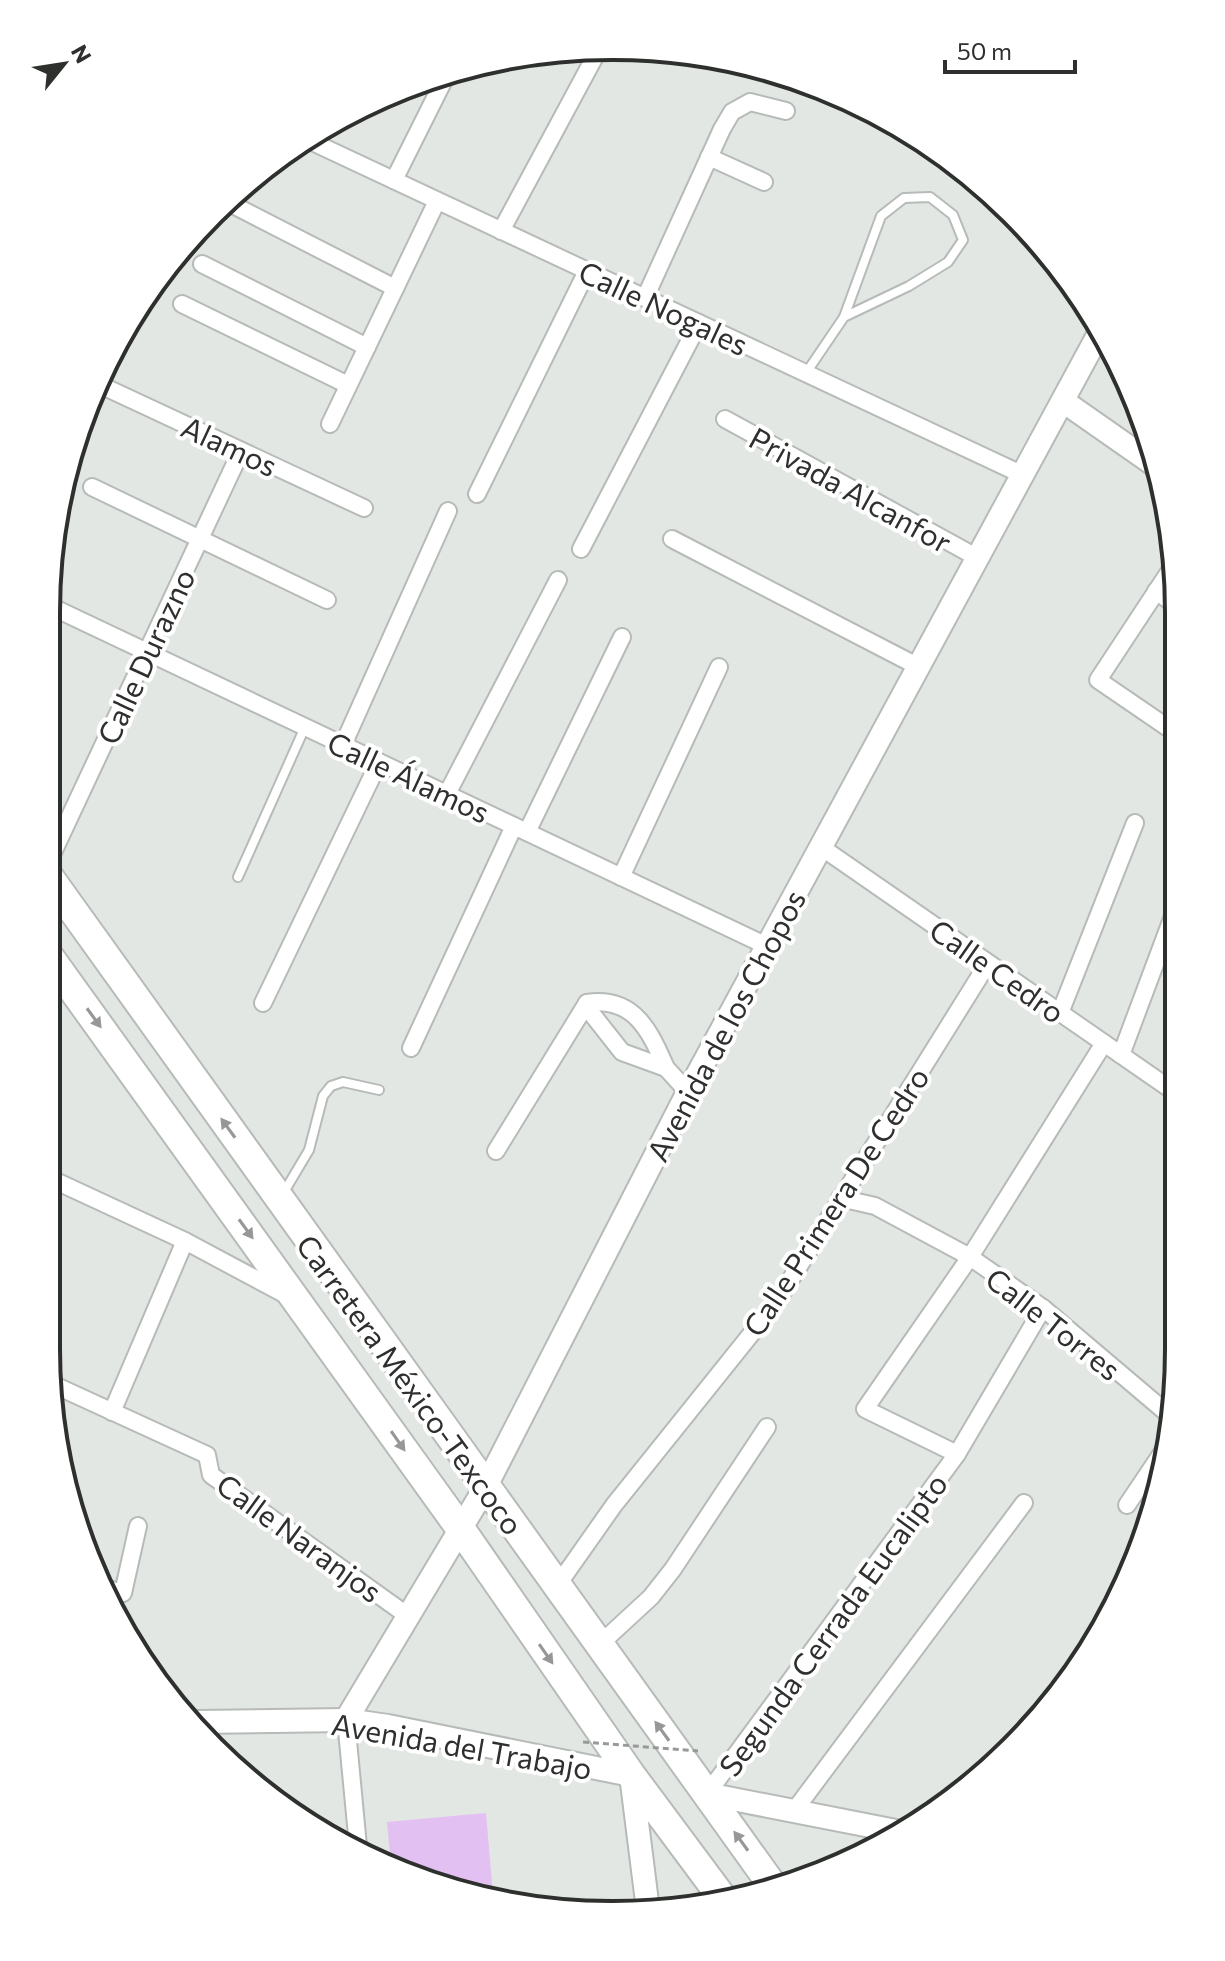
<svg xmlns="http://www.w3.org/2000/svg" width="1225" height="1961" font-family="Commissioner,sans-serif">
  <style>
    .garden { fill: #e2c0f2 }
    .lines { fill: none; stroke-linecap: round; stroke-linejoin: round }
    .lane-casing { stroke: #b7bbb8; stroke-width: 12 }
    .street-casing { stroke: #b7bbb8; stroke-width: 20 }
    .secondary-casing { stroke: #b7bbb8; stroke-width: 26 }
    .highway-casing { stroke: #b7bbb8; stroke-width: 32 }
    .lane { stroke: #fff; stroke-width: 8 }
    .street { stroke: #fff; stroke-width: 16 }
    .secondary { stroke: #fff; stroke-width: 22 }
    .highway { stroke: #fff; stroke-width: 28 }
    .path-bridge { stroke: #979a98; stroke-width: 3; stroke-dasharray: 6 4; stroke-linecap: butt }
    .oneway { fill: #969896 }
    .labels { text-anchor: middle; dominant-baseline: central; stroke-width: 8; stroke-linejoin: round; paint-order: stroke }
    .street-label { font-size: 30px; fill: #2e302e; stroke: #fff }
    .rim { fill: none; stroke: #2e302e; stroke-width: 4 }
  </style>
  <rect width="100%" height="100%" fill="#e3e7e4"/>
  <path class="garden" d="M486 1813 493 1895 430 1885 391 1864 387 1822Z"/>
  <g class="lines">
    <defs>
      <g id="lane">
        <path d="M806 373 844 317 881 216 904 198 930 197 953 215 963 240 948 262 909 286 844 317"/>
        <path d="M238 877 305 727"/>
        <path d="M284 1192 309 1150 323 1096 331 1086 343 1082 379 1090"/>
      </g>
      <g id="street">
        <path d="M306 139 1023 475"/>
        <path d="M709 157 764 182"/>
        <path d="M394 180 448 72"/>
        <path d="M235 206 395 288"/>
        <path d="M501 231 599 49"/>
        <path d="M202 264 367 347"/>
        <path d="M645 298 722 129 732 112 750 102 786 111"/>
        <path d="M182 304 348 385"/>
        <path d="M96 383 364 508"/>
        <path d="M725 419 978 558"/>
        <path d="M330 424 437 201"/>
        <path d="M92 487 327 600"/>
        <path d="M477 494 587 271"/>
        <path d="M672 539 919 667"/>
        <path d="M581 549 699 323"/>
        <path d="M1175 563 1098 680 1177 734"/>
        <path d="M1156 591 1178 607"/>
        <path d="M50 606 767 946"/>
        <path d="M343 745 448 511"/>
        <path d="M447 794 558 580"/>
        <path d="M527 832 622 637"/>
        <path d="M821 847 1176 1093"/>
        <path d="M49 861 241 451"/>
        <path d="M621 877 719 667"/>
        <path d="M263 1003 379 762"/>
        <path d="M587 1003 592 1014 622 1052 666 1068 688 1092"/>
        <path d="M587 1003C634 996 650 1031 666 1068"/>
        <path d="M1060 1013 1135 823"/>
        <path d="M411 1048 514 826"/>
        <path d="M1121 1055 1176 908"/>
        <path d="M496 1151 587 1003"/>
        <path d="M47 1177 185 1241 286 1295"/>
        <path d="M840 1198 875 1206 970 1257 1043 1308 1174 1419"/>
        <path d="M52 1384 207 1455 211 1475 408 1616"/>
        <path d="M112 1412 185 1241"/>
        <path d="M957 1454 865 1409 970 1257 1104 1043"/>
        <path d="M1127 1505 1168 1444"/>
        <path d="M557 1586 614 1505 776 1303 988 963"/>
        <path d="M104 1588 123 1593 138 1526"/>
        <path d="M600 1644 651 1597 673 1569 767 1427"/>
        <path d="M346 1720 358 1846"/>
        <path d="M707 1794 957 1454 1043 1308"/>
        <path d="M794 1811 1024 1503"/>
      </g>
      <g id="secondary">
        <path d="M1063 401 1156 466"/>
        <path d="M346 1720 485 1488 688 1092 1102 328"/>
        <path d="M196 1722 346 1720 388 1726 631 1775 648 1910"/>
        <path d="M707 1794 901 1832"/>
      </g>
      <g id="highway">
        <path d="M49 877 775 1889"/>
        <path d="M48 955 460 1528 631 1775 724 1900"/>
      </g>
    </defs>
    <use href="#lane" class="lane-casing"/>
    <use href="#street" class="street-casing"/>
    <use href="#secondary" class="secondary-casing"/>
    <use href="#highway" class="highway-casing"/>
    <use href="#lane" class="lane"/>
    <use href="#street" class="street"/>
    <use href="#secondary" class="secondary"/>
    <use href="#highway" class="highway"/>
    <path class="path-bridge" d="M583 1742 698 1751"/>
  </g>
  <defs><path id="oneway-solid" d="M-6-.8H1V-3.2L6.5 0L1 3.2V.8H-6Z" transform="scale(2)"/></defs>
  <g class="oneway">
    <use href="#oneway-solid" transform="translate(94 1018) rotate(54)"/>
    <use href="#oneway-solid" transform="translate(228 1128) rotate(-126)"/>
    <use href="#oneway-solid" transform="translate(246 1229) rotate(54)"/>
    <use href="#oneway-solid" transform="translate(398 1441) rotate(55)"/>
    <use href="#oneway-solid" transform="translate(546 1654) rotate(55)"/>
    <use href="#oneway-solid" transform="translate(662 1731) rotate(-126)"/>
    <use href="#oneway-solid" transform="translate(741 1841) rotate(-126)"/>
  </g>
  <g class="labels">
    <g class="street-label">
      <text transform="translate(664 307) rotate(25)">Calle Nogales</text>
      <text transform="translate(230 445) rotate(25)">Alamos</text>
      <text transform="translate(851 489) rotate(29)">Privada Alcanfor</text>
      <text transform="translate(145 656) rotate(-65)">Calle Durazno</text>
      <text transform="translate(409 776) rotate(25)">Calle Álamos</text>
      <text transform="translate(998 970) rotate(35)">Calle Cedro</text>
      <text transform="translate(725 1025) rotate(-62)">Avenida de los Chopos</text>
      <text transform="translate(835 1201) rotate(-57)">Calle Primera De Cedro</text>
      <text transform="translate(1054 1323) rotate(38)">Calle Torres</text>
      <text transform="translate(411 1384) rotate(54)">Carretera México-Texcoco</text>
      <text transform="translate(300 1537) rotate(36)">Calle Naranjos</text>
      <text transform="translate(832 1624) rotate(-54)">Segunda Cerrada Eucalipto</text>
      <text transform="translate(462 1745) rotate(10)">Avenida del Trabajo</text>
    </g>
  </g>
  <path d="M0 0H1225V1961H0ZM612 60H613A552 552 0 0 1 1165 612V1349A552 552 0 0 1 613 1901H612A552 552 0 0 1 60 1349V612A552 552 0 0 1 612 60Z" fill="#fff" fill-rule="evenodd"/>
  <path class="rim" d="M612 60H613A552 552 0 0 1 1165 612V1349A552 552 0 0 1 613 1901H612A552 552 0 0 1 60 1349V612A552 552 0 0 1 612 60Z"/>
  <g transform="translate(64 64) rotate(60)" stroke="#ffffff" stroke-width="6" paint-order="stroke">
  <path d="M0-6L14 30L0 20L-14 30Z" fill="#2e302e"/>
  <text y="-12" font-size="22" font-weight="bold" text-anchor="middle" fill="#2e302e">N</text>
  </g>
  <path d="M945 60v12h130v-12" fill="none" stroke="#2e302e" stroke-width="4"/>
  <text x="957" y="60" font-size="24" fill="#2e302e" stroke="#ffffff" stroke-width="6" paint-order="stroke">50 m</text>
</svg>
